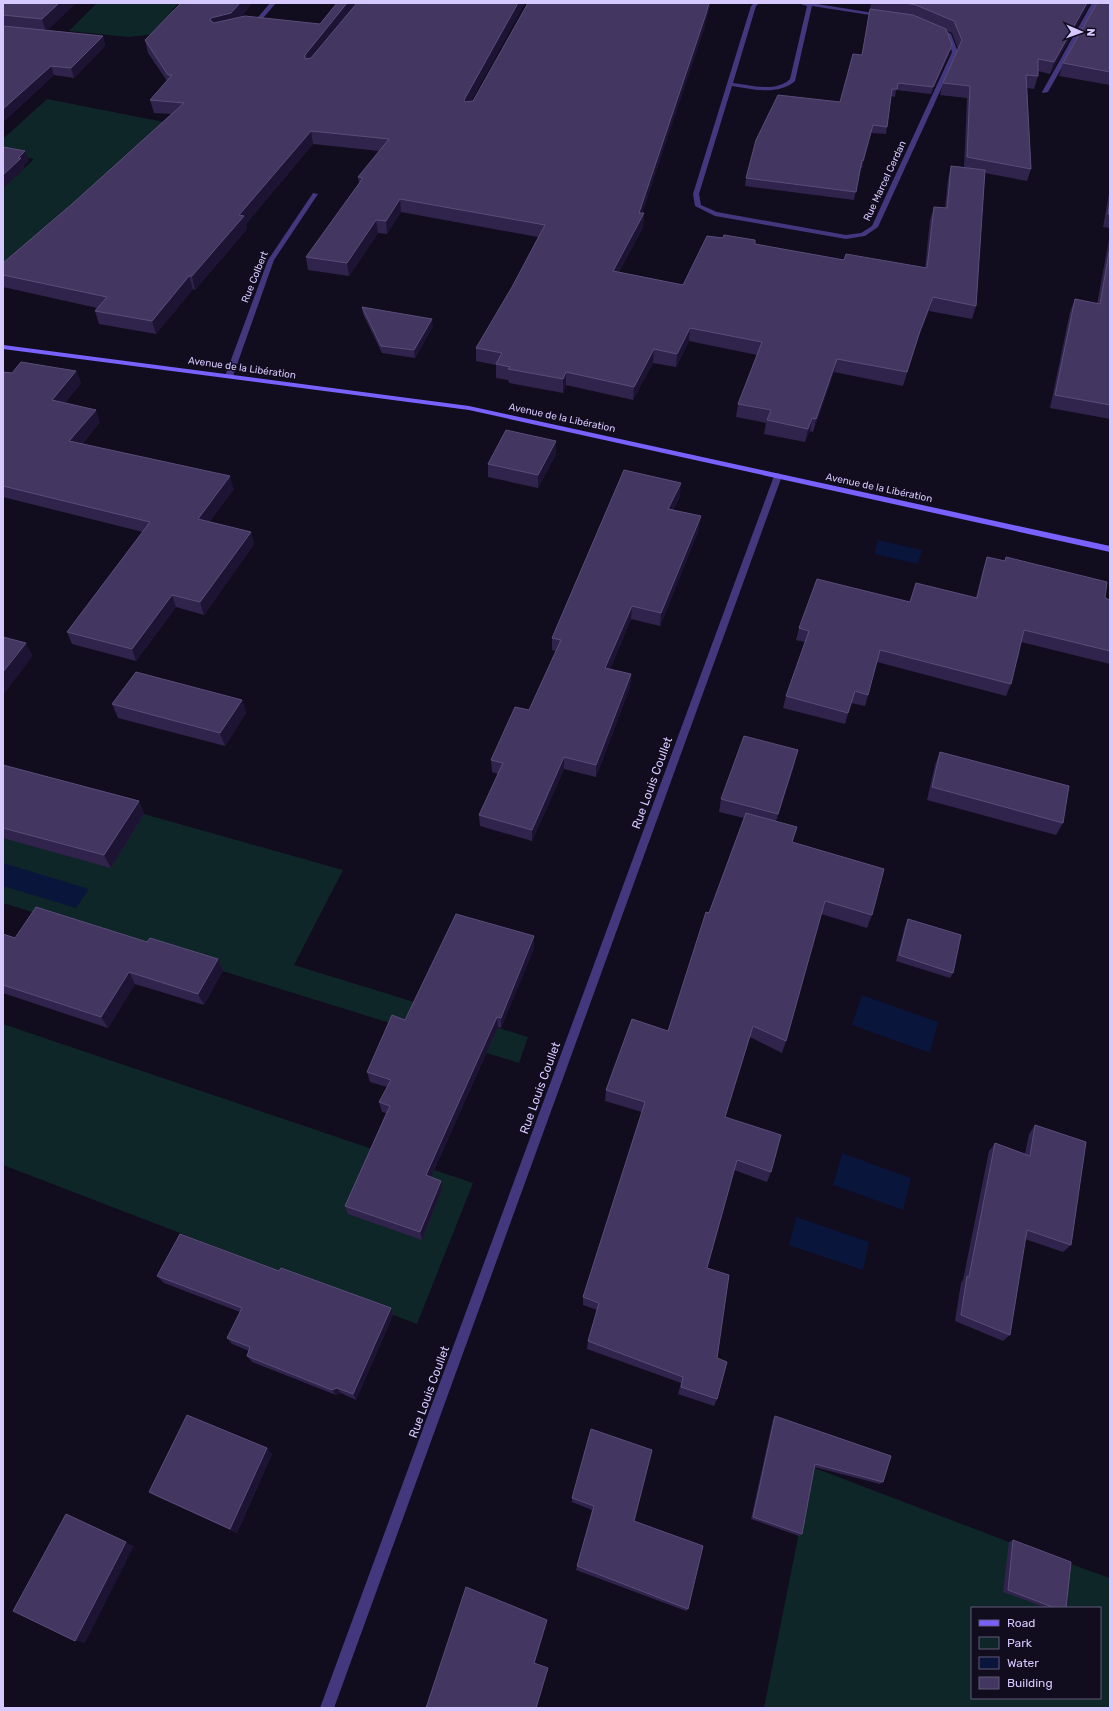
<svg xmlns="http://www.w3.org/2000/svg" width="1113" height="1711" font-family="Rubik,sans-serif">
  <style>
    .green { fill: #0f2628; fill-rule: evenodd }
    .water { fill: #09153a }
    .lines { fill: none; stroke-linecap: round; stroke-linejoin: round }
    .minor { fill: #43377d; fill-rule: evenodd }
    .secondary { fill: #7961fe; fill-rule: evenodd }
    .wall { fill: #31244c }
    .shaded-wall { fill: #1d1332 }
    .building { fill: #433660; stroke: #5a4d79 }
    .labels { text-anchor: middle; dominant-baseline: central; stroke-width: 3; stroke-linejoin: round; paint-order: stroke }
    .far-street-label { font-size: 10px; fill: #d6c9ff; stroke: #110c1e }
    .street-label { font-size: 12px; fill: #d6c9ff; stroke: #110c1e }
  </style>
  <rect width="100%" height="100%" fill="#110c1e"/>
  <g class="green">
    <path d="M97 3H179L172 10 185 15 165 33 128 37 69 31Z"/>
    <path d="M47 99 164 122 3 265V188L34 159 3 154V139Z"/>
    <path d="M3 776 144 814 343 870 294 965 528 1037 519 1063 3 903Z"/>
    <path d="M3 1024 473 1183 417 1324 3 1165Z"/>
    <path d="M812 1467 1009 1542 1110 1578V1708H764ZM972 1608H1100V1698H972Z"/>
  </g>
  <g class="water">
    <path d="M878 540 922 550 918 564 874 554Z"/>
    <path d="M3 863 89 889 76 908 3 886Z"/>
    <path d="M862 995 938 1022 930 1053 852 1025Z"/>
    <path d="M842 1153 911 1178 903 1210 833 1185Z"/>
    <path d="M796 1217 869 1242 863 1270 789 1245Z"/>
  </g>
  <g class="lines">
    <g class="minor">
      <path d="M270 3H276L258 24 248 25V23L254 22Z"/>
      <path d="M754 3H760L756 6 733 83C751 85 775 93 790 79L807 6 797 3H811L886 15 883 17 812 6 795 81C778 96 752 89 732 86L699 194 701 205 717 212 846 235 861 233 872 226 952 52 946 35 943 33 946 31 951 34 958 52 878 227 865 236 846 239 715 216 695 206 693 194 751 6Z"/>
      <path d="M1092 3H1098L1048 92 1043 93 1042 92Z"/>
      <path d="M313 193 318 194 274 260 233 376 232 378H226L225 376 268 260Z"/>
      <path d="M778 473 782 476 334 1708H320L774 476Z"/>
    </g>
    <path class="secondary" d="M3 345 469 406 1110 546V552L469 410 3 349Z"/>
  </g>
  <g class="wall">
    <path d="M3 3H76L47 30 103 36 105 46 74 78 54 75 3 122Z"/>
    <path d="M181 3H252L241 17 320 24 337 3H525L471 101 705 26 642 213H644L643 227 619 272 683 285 755 244 844 260 925 268 930 220 934 207 945 208 948 179 951 166 964 167 967 98 940 95 943 83 958 49 952 33 947 31 952 45 950 52 931 94 896 90 895 97 891 96 886 134 871 133 862 168H860L854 200 745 186 746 178 840 102 862 55 871 3H1090L1050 74 1038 71V76L1034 89 1027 88 1031 169 1027 181 985 173 976 306 972 319 929 311 916 344 903 386 834 372 813 432 810 431 805 442 764 434 766 423 736 417 738 404 757 355 689 341 676 367 653 363 633 400 566 385 563 393 509 383 508 380 496 378V365L476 361V348L512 287 538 237 401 212 387 234 378 233 349 276 308 270 306 257 359 183 358 177 379 151 313 144 246 224 247 229 195 290 193 289 156 334 99 324 95 311 97 308 3 287V263L72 204 171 114 154 113 150 100 167 81 148 53 145 40Z"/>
    <path d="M1110 3V85L1059 76 1063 63Z"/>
    <path d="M1110 188V228L1103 227Z"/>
    <path d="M1110 234V419L1050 408 1070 312 1075 299 1097 304Z"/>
    <path d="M362 307 433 326 415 358 382 353 363 314Z"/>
    <path d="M76 371 81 383 65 403 100 422 82 444 234 489 209 522 251 532 254 544 204 615 176 607 136 661 72 644 67 632 143 532 3 497V372L12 373Z"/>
    <path d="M556 454 538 488 488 477V464Z"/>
    <path d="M680 496 673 510 699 529 660 626 631 619 610 669 631 674 630 687 596 777 564 769 532 841 480 826 479 815 498 774 492 772 491 760 529 710 556 651 552 650V638Z"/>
    <path d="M987 557 1004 561 1006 557 1105 598 1110 600V664L1021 642 1011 684 1006 696 877 662 865 706 851 703 845 724 783 708 786 696 805 642 796 640 799 628 910 602 976 597 983 569Z"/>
    <path d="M242 700 246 713 225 746 118 718 112 704Z"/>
    <path d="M940 752 1063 823 1056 835 927 800 935 765Z"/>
    <path d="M795 763 776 821 793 842 872 915 867 928 821 914 786 1041 782 1053 750 1037 725 1117 771 1172 767 1182 734 1170 707 1268 717 1358V1399L714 1406 678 1394 681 1383 587 1349 588 1341 597 1310 583 1305V1297L642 1112 605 1101 606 1090 668 1031 709 913 744 818 719 812 721 799Z"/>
    <path d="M3 765 139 801 144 814 111 868 3 838Z"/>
    <path d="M908 919 953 973 950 978 896 961 905 926Z"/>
    <path d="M3 934 15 938 147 942 218 959 223 970 204 1005 135 984 108 1028 3 993Z"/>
    <path d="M534 948 501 1028 498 1027 431 1177 442 1189 422 1240 348 1214 345 1206 386 1113 382 1112 379 1102 387 1087 370 1082 367 1072 405 1020Z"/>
    <path d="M1035 1125 1071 1245 1063 1252 1025 1239 1010 1335 1003 1341 955 1321 961 1283 963 1280 989 1151 995 1143 1025 1154 1029 1134Z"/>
    <path d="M279 1271 391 1308 393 1315 356 1400 341 1393 336 1395 252 1362 247 1356 249 1351 232 1344 227 1338 240 1312 164 1283 157 1276Z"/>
    <path d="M775 1416 883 1482 880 1484 814 1467 802 1534 799 1536 751 1519 773 1419Z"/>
    <path d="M267 1448 272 1454 237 1533 156 1496 149 1492Z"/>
    <path d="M572 1498 634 1521 688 1609 686 1611 576 1570 592 1510 572 1502Z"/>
    <path d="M1013 1540 1066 1608H1047L1003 1592 1009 1542Z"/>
  </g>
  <g class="shaded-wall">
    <path d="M59 3H76L46 32 42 19Z"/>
    <path d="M240 3H252L233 26 214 31 210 20 211 18Z"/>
    <path d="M347 3H358L307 71 305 55Z"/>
    <path d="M518 3H525L465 112 464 100Z"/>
    <path d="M709 3H711L705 26 639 223 644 213 643 227 613 284V271L639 213Z"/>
    <path d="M1087 3H1090L1050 74 1054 62Z"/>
    <path d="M103 36 105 46 74 78 71 68Z"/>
    <path d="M952 45 950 52 931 94 933 87Z"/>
    <path d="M51 66 54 75 3 122V109Z"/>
    <path d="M873 125 871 133 862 168 863 161Z"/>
    <path d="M311 131 313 144 246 224 247 229 195 290 192 276 239 215Z"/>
    <path d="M25 151 29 161 24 166V169L3 188V175Z"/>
    <path d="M400 199 401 212 387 234 386 221Z"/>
    <path d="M376 220 378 233 349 276 347 263Z"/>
    <path d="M189 276 193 289 156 334 152 321Z"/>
    <path d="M933 297 929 311 916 344 903 386 920 331Z"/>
    <path d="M432 319 433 326 415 358 414 350Z"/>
    <path d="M690 328 689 341 676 367 677 354Z"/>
    <path d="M654 349 653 363 633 400 634 387Z"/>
    <path d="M837 359 834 372 813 432 816 419Z"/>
    <path d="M76 371 81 383 57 413 52 400Z"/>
    <path d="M566 372V385L563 393V379Z"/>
    <path d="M96 410 100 422 73 454 69 441Z"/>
    <path d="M812 418 810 431 805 442 808 429Z"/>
    <path d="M556 441V454L538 488V475Z"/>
    <path d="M230 476 234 489 202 532 198 519Z"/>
    <path d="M681 483 680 496 667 522 668 509Z"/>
    <path d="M701 516 699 529 660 626 661 613Z"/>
    <path d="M251 532 254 544 204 615 200 602Z"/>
    <path d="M172 595 176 607 136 661 132 649Z"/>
    <path d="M632 606 631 619 605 680V668Z"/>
    <path d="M26 643 33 656 3 695V672Z"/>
    <path d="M631 674 630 687 596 777V765Z"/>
    <path d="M242 700 246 713 225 746 220 733Z"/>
    <path d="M798 750 795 763 775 827 778 814Z"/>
    <path d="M564 757V769L532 841V830Z"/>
    <path d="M139 801 144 814 111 868 104 855Z"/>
    <path d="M534 936V948L501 1028V1018Z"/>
    <path d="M218 959 223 970 204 1005 198 994Z"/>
    <path d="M129 972 135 984 108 1028 101 1017Z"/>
    <path d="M497 1017 498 1027 428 1184 426 1175Z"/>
    <path d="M441 1181 442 1189 422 1240 420 1232Z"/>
    <path d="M391 1308 393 1315 356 1400 353 1394Z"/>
    <path d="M337 1388 341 1393 336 1395 332 1390Z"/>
    <path d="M267 1448 272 1454 237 1533 230 1529Z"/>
    <path d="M66 1514 134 1546 85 1643 75 1641Z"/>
    <path d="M547 1620V1622L535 1664 534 1663Z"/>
    <path d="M548 1668 537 1708H536Z"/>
  </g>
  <g class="building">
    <path d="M3 3H59L42 19 3 15Z"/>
    <path d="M181 3H240L231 13 211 18 210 20 214 23 245 16 320 24 337 3H347L305 55V59L311 58 357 3H518L464 100 465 102 473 101 528 3H709L706 14 639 213H644L613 271 683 285 707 236 723 238 724 235 755 240V244L844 260 846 254 927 268 934 207 947 208 951 166 985 170 976 306 933 297 920 331 907 372 837 359 816 419 812 418 808 429 767 420 771 410 738 404 762 342 690 328 677 354 654 349 634 387 566 372 563 379 508 369 510 367 496 364 502 353 476 348 512 287 545 225 400 199 386 221 376 220 347 263 306 257 363 178 358 177 389 139 311 131 239 215 244 216 192 276H189L152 321 95 311 107 297 3 275V263L72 204 184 103 150 100 172 75H168L145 40Z"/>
    <path d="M905 3H1087L1054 62 1038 59V76L1026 75 1031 169 967 157 970 86 943 83 962 40 954 21 916 5Z"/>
    <path d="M1097 3H1110V72L1063 63Z"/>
    <path d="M870 9 913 15 946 29 952 45 933 87 898 83 897 89H892L887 127 873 125 863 161 862 160 856 192 746 178 756 140 778 95 840 102 853 54 862 55Z"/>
    <path d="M3 26 103 36 71 68 51 66 3 109Z"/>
    <path d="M3 147 25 151 18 158H21L3 175Z"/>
    <path d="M1110 201V215L1108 214Z"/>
    <path d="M1110 247V405L1055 395 1075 299 1100 304Z"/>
    <path d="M362 307 432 319 414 350 381 346Z"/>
    <path d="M21 362 76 371 52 400 96 410 69 441 230 476 198 519 251 532 200 602 172 595 132 649 67 632 150 522 3 486V372L12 373Z"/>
    <path d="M506 430 556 441 538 475 488 464Z"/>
    <path d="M624 470 681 483 668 509 701 516 661 613 632 606 605 668 631 674 596 765 564 757 532 830 479 815 503 763 491 760 515 707 529 710 561 640 552 638Z"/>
    <path d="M987 557 1005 561 1006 557 1107 582 1105 598 1110 600V651L1024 630 1011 684 880 650 868 695 855 691 848 713 786 696 809 631 799 628 817 579 910 602 916 583 977 598Z"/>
    <path d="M3 637 26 643 3 672Z"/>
    <path d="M136 672 242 700 220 733 112 704Z"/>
    <path d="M744 736 798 750 778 814 721 799Z"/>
    <path d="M940 752 1069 786 1063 823 932 787Z"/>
    <path d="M3 765 139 801 104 855 3 828Z"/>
    <path d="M746 813 797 827 792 842 884 869 872 915 825 901 786 1041 753 1026 725 1117 781 1135 771 1172 737 1160 707 1268 729 1275 717 1358 727 1362 717 1399 681 1387 683 1377 588 1341 599 1303 583 1297 645 1102 606 1090 632 1019 668 1031 706 912 709 913Z"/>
    <path d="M36 907 147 942 150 938 218 959 198 994 129 972 101 1017 3 985V934L15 938Z"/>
    <path d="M456 914 534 936 501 1018 497 1017 426 1175 441 1181 420 1232 345 1206 390 1106 379 1102 391 1080 367 1072 392 1015 405 1020Z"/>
    <path d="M908 919 961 935 953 973 899 955Z"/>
    <path d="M1035 1125 1086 1142 1071 1245 1027 1230 1010 1335 961 1315 967 1276 969 1277 995 1143 1030 1156Z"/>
    <path d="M180 1234 279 1271 281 1268 391 1308 353 1394 337 1388 332 1390 247 1356 250 1347 227 1338 242 1308 157 1276Z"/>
    <path d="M187 1415 267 1448 230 1529 149 1492Z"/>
    <path d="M775 1416 891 1456 883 1482 815 1464 802 1534 753 1517Z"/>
    <path d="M591 1429 652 1450 634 1521 703 1546 688 1609 577 1566 594 1506 572 1498Z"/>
    <path d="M66 1514 126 1542 75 1641 13 1611Z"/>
    <path d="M1013 1540 1071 1562 1066 1608H1055L1008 1590Z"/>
    <path d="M466 1587 547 1620 534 1663 548 1668 536 1708H426Z"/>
  </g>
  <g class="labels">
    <g class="far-street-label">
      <text transform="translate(885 181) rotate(-65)">Rue Marcel Cerdan</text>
      <text transform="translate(255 277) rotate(-68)">Rue Colbert</text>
      <text transform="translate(242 368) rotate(8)">Avenue de la Libération</text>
      <text transform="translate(562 418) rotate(12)">Avenue de la Libération</text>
      <text transform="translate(879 488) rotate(12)">Avenue de la Libération</text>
    </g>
    <g class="street-label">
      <text transform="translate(652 783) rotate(-70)">Rue Louis Coullet</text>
      <text transform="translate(540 1088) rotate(-70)">Rue Louis Coullet</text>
      <text transform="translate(429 1392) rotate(-70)">Rue Louis Coullet</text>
    </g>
  </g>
  <rect width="1113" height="1711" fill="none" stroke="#d6c9ff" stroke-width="8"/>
  <rect x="971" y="1607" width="130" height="92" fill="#110c1e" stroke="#605878"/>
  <rect x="979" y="1620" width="20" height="6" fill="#7961fe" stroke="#605878"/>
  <text x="1007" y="1627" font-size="12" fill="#d6c9ff">Road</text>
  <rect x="979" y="1637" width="20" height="12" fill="#0f2628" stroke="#605878"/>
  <text x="1007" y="1647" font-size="12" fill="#d6c9ff">Park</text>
  <rect x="979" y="1657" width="20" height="12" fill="#09153a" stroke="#605878"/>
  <text x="1007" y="1667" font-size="12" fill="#d6c9ff">Water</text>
  <rect x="979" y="1677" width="20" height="12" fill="#433660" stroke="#605878"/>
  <text x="1007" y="1687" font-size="12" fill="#d6c9ff">Building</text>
  <g transform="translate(1081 32) rotate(92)" stroke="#110c1e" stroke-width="3" paint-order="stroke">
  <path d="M0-3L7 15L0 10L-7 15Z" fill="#d6c9ff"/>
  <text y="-6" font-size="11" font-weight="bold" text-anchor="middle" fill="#d6c9ff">N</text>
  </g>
</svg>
